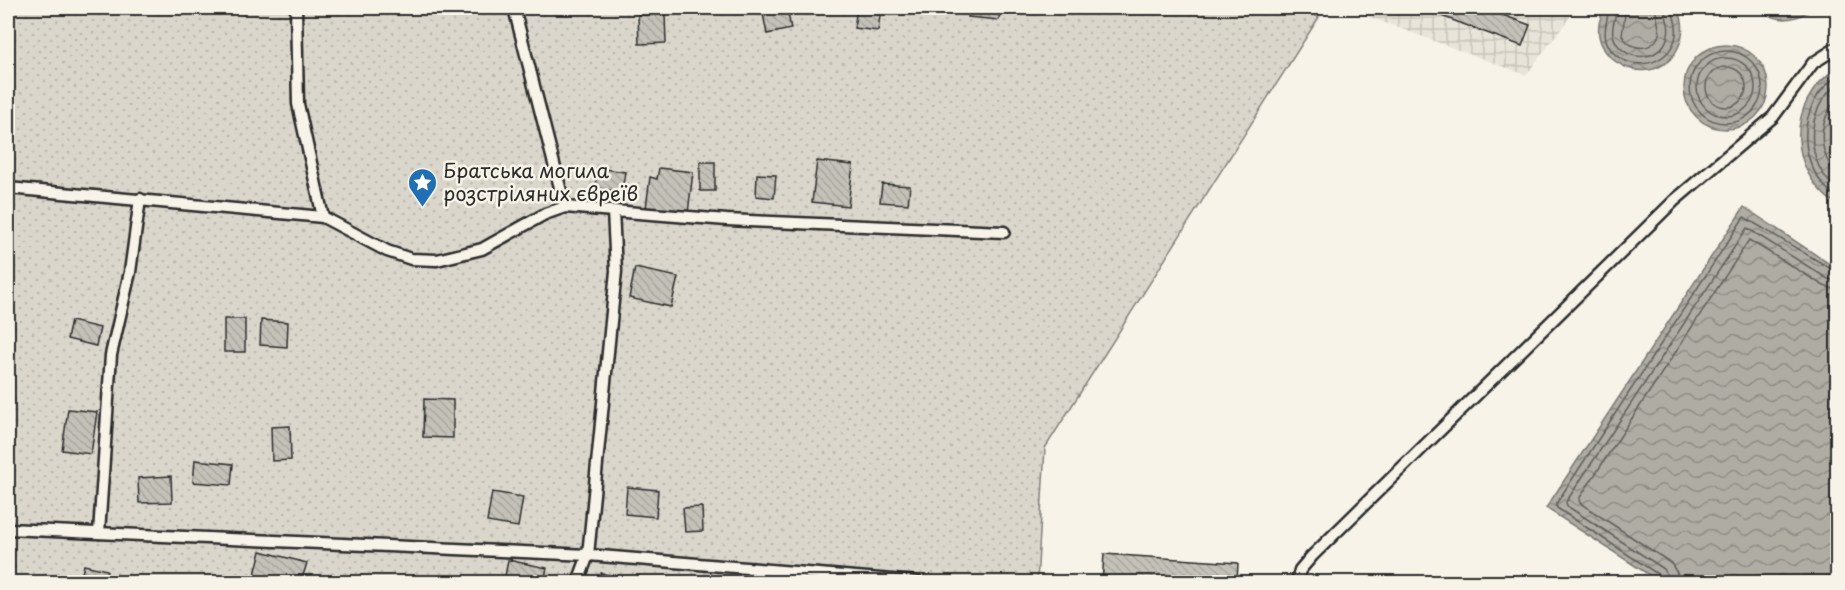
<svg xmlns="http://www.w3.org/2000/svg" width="1845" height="590" font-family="'Playpen Sans',sans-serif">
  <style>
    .industrial { fill: url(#industrial-grid) }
    .garden { fill: url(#garden-dots); stroke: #82807c; stroke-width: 1.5 }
    .water { fill: url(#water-waves); stroke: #7a7874; stroke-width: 1.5 }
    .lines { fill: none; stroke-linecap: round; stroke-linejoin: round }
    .shore { stroke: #605f5b; stroke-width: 1.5 }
    .building { fill: url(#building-back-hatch); stroke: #2b2b2b; stroke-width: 1.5 }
    .service-casing { stroke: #2b2b2b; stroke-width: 15 }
    .service { stroke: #f7f3e8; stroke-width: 10 }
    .labels { text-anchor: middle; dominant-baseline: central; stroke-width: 5; stroke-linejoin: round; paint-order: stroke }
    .poi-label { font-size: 20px; fill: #2b2b2b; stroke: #f7f3e8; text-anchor: start }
  </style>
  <defs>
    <pattern id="industrial-grid" width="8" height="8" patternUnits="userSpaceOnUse" patternTransform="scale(1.5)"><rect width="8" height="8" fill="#e8e4da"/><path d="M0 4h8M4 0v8" fill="none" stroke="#c7c4bb"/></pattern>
    <pattern id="garden-dots" width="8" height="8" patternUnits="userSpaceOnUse" patternTransform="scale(1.5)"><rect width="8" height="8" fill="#dad6cc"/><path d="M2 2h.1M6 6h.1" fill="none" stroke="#bbb8af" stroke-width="1.8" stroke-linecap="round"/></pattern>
    <pattern id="water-waves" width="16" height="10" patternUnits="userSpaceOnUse" patternTransform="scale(1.5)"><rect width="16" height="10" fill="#afaca4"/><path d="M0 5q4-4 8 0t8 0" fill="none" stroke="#8f8c86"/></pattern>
    <pattern id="building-back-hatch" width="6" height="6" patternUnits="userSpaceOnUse" patternTransform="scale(1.5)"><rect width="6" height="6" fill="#c4c1b9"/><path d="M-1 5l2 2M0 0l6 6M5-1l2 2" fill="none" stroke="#a9a69f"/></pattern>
  </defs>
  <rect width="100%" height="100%" fill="#f7f3e8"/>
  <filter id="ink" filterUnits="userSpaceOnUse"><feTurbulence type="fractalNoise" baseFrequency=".0167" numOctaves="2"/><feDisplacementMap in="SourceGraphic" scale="12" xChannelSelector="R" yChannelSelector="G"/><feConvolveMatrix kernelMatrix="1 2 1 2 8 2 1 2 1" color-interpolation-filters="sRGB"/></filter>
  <g filter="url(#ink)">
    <path class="industrial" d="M1345 8H1577L1526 75Z"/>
    <path class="garden" d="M8 8H1296L1319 17 1045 448 1037 582H8Z"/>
    <g class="water">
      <path d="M1605 8H1677C1683 18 1684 31 1680 43 1659 99 1575 60 1605 8Z"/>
      <path d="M1756 8H1813C1794 23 1775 22 1756 8Z"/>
      <circle cx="1726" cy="87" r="42"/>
      <path d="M1837 68V205C1787 171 1785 102 1837 68Z"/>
      <path d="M1744 207 1837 269V582H1660L1546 508Z"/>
    </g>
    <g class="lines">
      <g class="shore">
        <path d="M1609 8C1608 19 1603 28 1606 40 1617 74 1670 71 1676 35 1678 25 1673 17 1672 8"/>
        <path d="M1617 8C1616 17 1611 25 1613 35 1620 63 1662 64 1668 35 1671 25 1665 17 1664 8"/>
        <path d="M1626 8 1622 35C1631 52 1653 52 1660 33L1655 8"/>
        <circle cx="1726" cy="87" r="36"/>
        <circle cx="1726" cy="87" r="29"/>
        <circle cx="1726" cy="87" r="20"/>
        <path d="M1838 76C1794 103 1796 170 1838 198"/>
        <path d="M1838 84C1804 107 1804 166 1838 189"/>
        <path d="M1838 97C1817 123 1817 151 1838 177"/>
        <path d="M1662 582 1659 575 1557 508 1556 504 1744 217 1838 273"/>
        <path d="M1670 582 1664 569 1567 506 1566 502 1747 228 1828 279 1838 281"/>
        <path d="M1679 582 1677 573 1671 563 1580 503 1579 499 1749 240 1824 286 1838 290"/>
      </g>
    </g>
    <g class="building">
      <path d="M771 8H787L791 29 767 34 762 9Z"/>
      <path d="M857 8H881L878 31 854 28Z"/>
      <path d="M969 8H1000L999 20 968 17Z"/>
      <path d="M1420 8H1483L1530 25 1522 46Z"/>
      <path d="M665 14 666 43 639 44 638 15Z"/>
      <path d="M817 161 853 165 848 206 812 202Z"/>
      <rect x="700" y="162" width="15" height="29"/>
      <path d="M597 168 625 172 622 192 595 188Z"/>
      <path d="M659 168 693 172 688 213 646 208 650 177 657 179Z"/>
      <path d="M757 174 776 175 774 198 756 196Z"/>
      <path d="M882 184 910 186 908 204 880 202Z"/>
      <path d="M635 268 678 277 671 307 629 298Z"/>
      <rect x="224" y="319" width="21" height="33"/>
      <path d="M261 320 288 322 287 347 260 345Z"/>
      <path d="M71 321 100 328 96 346 67 339Z"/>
      <path d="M424 399 453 400V438L423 437Z"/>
      <path d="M68 409 97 412 91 454 62 450Z"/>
      <path d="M290 426 291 460 272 461 271 427Z"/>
      <path d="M195 460 233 464 231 485 193 482Z"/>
      <path d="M171 476 172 502 139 503 138 478Z"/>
      <path d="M627 487 658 490 656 517 625 514Z"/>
      <path d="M492 492 523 497 518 527 487 522Z"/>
      <path d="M702 507 703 531 685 532 683 508Z"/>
      <path d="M261 551 307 563 301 582H253Z"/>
      <path d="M1104 554 1238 563 1237 582H1102Z"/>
      <path d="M508 560 547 568 544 582H504Z"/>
      <path d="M84 565 107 570 104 582H80Z"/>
      <path d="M601 573 628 581V582H598Z"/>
    </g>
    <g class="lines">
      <defs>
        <g id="service">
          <path d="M296 8 298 104 323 217"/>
          <path d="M514 8 565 207"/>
          <path d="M8 188 323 217 387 251 411 259 437 260 482 249 545 214 565 207 613 211 616 271 588 555 578 582"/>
          <path d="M613 211 727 220 1004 232"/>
          <path d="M8 529 588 555 917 582"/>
          <path d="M99 533 111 355 130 272 140 199"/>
          <path d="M1297 582 1300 570 1312 556 1675 200 1773 117 1813 63 1838 47"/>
        </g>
      </defs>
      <use href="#service" class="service-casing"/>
      <use href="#service" class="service"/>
    </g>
  </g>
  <defs>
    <symbol id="sight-pin" viewBox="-11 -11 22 30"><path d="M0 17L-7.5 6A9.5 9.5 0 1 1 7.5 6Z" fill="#1f6fb2" stroke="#f7f3e8"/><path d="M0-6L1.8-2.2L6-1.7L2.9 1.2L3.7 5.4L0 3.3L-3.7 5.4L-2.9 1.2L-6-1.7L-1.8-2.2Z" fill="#fff"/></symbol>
  </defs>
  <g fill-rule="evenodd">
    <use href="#sight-pin" x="406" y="166" width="33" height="45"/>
  </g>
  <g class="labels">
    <g class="poi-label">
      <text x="443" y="170">Братська могила<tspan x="443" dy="23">розстріляних євреїв</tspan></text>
    </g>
  </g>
  <rect width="1845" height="590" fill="none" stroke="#f7f3e8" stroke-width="30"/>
  <rect x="15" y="15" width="1815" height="560" fill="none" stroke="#2b2b2b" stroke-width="2" filter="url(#ink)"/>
</svg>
